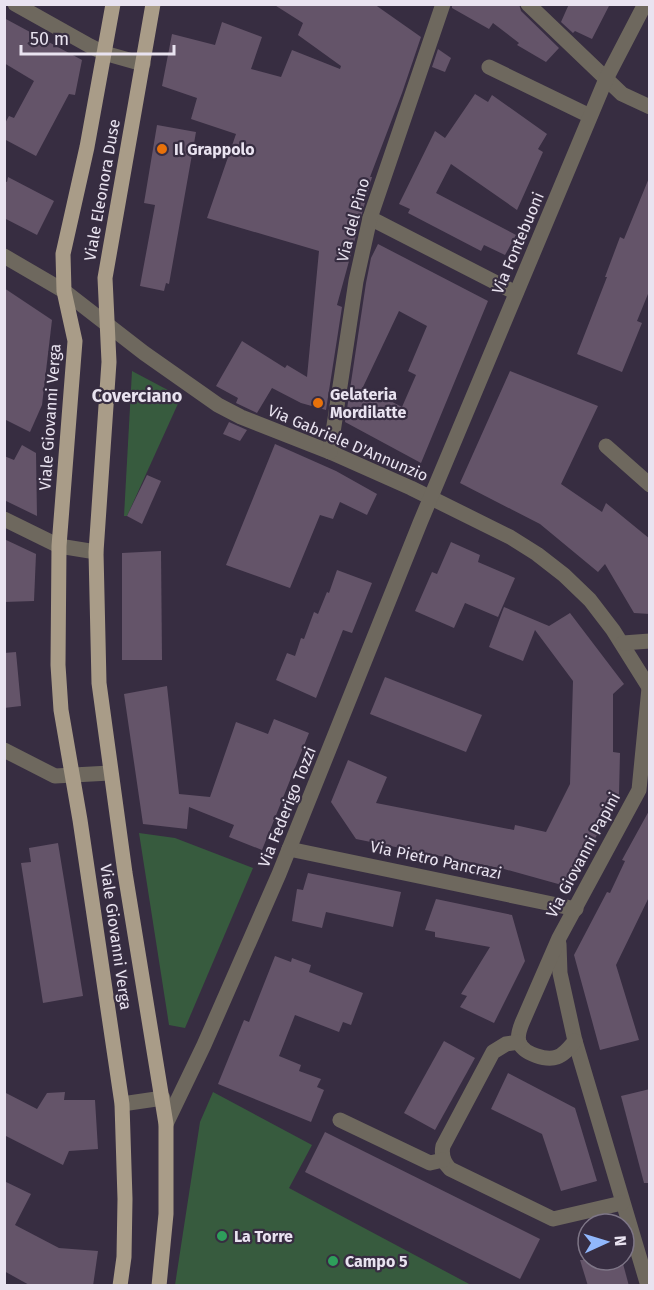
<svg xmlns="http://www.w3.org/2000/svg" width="654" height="1290" font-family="'Fira Sans',sans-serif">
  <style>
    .green { fill: #375b3e }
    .building { fill: #645469; fill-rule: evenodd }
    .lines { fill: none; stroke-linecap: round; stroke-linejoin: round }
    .minor { stroke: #6e685e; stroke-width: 15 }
    .major { stroke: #a99c88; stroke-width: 15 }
    .food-dot { fill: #e8710a; stroke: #372d41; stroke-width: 2 }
    .leisure-dot { fill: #2e9e5b; stroke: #372d41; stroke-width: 2 }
    .labels { text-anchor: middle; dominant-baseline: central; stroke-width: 4.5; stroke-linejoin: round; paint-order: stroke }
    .poi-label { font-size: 16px; font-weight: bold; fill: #e9e3f0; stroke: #372d41; text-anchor: start }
    .street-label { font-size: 16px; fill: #e9e3f0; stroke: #372d41 }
    .neighbourhood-label { font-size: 18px; font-weight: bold; fill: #e9e3f0; stroke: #372d41 }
  </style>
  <rect width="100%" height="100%" fill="#372d41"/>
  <g class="green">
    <path d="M132 371 181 397 127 516H124Z"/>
    <path d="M139 833 175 838 253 868 185 1028 169 1025Z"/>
    <path d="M213 1092 312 1145 289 1188 471 1285H175L200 1122Z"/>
  </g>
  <g class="building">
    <path d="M273 4H374L421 37 402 93 370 177H372L337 305 342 307 326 410 301 403 272 388 257 413 236 403 238 398 216 386 242 341 285 368 287 365 307 377 319 251 207 218 236 134 191 119 197 98 162 86 172 34 215 45 222 22 262 37 251 69 281 77 292 50 340 69 341 66 298 35 303 23Z"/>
    <path d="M452 4H519L521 11 559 48 546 62 517 45 519 43 493 23 489 29 452 8Z"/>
    <path d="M569 4H610L592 39 575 31 573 33 561 22Z"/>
    <path d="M4 18 82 60 75 95 69 94 36 156 4 139V125L9 116 14 118 34 81 4 63Z"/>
    <path d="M438 49 451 58 445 72 432 67Z"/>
    <path d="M475 94 488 102 492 95 547 134 538 149 543 152 517 210 451 164 436 193 516 235 505 255 484 245 481 251 408 213 410 209 399 204 435 131 445 138Z"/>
    <path d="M157 125 196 132 169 284 166 283 164 291 140 286 155 205 144 203Z"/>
    <path d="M8 177 54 201 37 235 4 218V181L7 182Z"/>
    <path d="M649 178 650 289 637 321 642 323 622 372 577 354 607 277H605L620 237 624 239Z"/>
    <path d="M378 244 488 301 421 463 345 422 366 283 371 258ZM399 311 427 326 408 371 416 375 402 407 363 387Z"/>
    <path d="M4 288 52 320 42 405 30 432 4 419Z"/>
    <path d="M510 371 598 406 561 484 602 512 606 503 650 539V614L634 613 605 564 598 572 540 524 460 483Z"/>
    <path d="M229 422 247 430 240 441 223 434Z"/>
    <path d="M275 444 336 471 377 494 367 515 340 502 333 519 320 515 290 588 226 565Z"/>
    <path d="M22 445 36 453 37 516 4 500V456L14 460Z"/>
    <path d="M147 475 161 481 142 524 127 516Z"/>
    <path d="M4 539 36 554 34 601 4 602Z"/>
    <path d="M451 542 480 555 478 562 515 578 498 617 465 603 454 628 415 611 432 572 437 574Z"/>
    <path d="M161 551 162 660H122V553Z"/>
    <path d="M337 570 372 583 352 633 343 630 316 698 276 680 287 653 295 656 301 638 304 639 314 612 318 614 327 592 329 593Z"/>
    <path d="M504 607 549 626 570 613 624 684 613 694V752L620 753 619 794 569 887 504 869 356 839 331 802 348 760 387 777 376 803 514 830 515 825 546 832 570 784 573 681 535 630 523 661 489 647Z"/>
    <path d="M16 652 21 706 4 708V653Z"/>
    <path d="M385 677 482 715 466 752 370 714Z"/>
    <path d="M167 686 179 794 210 797 236 722 268 734 274 719 309 733 262 850 229 837 234 825 189 807 187 829 143 824 124 694Z"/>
    <path d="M650 809V895L616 965 639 1040 600 1050 574 955 607 892 610 893 625 861 622 860Z"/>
    <path d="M58 843 83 996 43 1003 21 863 31 862 29 848Z"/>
    <path d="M308 873 401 892 393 927 326 912 322 928 292 921 297 889 303 890Z"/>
    <path d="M436 899 512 915 525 961 494 1023 460 1007 467 996 461 994 490 947 435 937V932L425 930Z"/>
    <path d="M275 956 291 962 292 958 311 965 309 972 363 993 351 1025 343 1022 339 1032 295 1015 279 1056 301 1065 299 1071 321 1079 317 1087 324 1090 311 1122 218 1084 244 1020 249 1022Z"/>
    <path d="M444 1041 475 1058 435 1130 404 1113Z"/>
    <path d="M508 1073 575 1108 597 1181 561 1191 542 1134 491 1109Z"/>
    <path d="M650 1089V1183H644L621 1096Z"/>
    <path d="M4 1092 37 1109 47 1093 65 1092 64 1100H95L98 1149 69 1151 63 1165 4 1135Z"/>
    <path d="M325 1132 540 1239 520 1279 305 1172Z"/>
    <path d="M4 1181 31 1194 15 1225 59 1248 98 1251 93 1286H31L4 1271Z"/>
    <path d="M580 1260H622L629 1286H588Z"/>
  </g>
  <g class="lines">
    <g class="minor">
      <path d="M15 4 90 46 104 53 143 64"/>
      <path d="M528 4 622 94 650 107"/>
      <path d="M489 67 590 116"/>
      <path d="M370 218 516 293"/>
      <path d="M4 256 64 291 144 353 218 405 241 417 330 452 411 488 510 537 537 554 564 575 590 600 613 630 650 689"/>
      <path d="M606 446 650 485"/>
      <path d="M330 452 356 281 370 218 443 4"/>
      <path d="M4 519 59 546 96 552"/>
      <path d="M623 643 650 641"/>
      <path d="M4 750 55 776 110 773"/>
      <path d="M289 849 576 909"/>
      <path d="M559 944 560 973 575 1041 648 1286"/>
      <path d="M575 1041C570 1047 564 1055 557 1057 547 1061 523 1054 519 1042 517 1036 520 1028 522 1023L559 938 639 790 649 688"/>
      <path d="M519 1042 506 1044 493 1052 443 1146C441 1155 443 1162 450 1169L553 1219 622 1203"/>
      <path d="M122 1104 163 1098"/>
      <path d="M340 1120 430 1163 443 1160"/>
      <path d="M166 1124 204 1045 279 874 420 523 606 79 645 4"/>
    </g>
    <g class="major">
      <path d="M113 4 87 147 63 254 64 291 75 341 59 546 58 665 61 710 80 820 122 1104 125 1199 124 1257 120 1286"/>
      <path d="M153 4 105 278 109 362 96 552 99 683 125 873 166 1124V1214L159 1286"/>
    </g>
  </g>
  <g class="food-dot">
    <circle cx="162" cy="149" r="6"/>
    <circle cx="318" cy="403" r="6"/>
  </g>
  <g class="leisure-dot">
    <circle cx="222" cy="1236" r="6"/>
    <circle cx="333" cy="1261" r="6"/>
  </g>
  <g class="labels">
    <g class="poi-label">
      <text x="174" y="149">Il Grappolo</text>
      <text x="330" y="394">Gelateria<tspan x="330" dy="18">Mordilatte</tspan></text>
      <text x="234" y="1236">La Torre</text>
      <text x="345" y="1261">Campo 5</text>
    </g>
    <g class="street-label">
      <text transform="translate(102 190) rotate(-80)">Viale Eleonora Duse</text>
      <text transform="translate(353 220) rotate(-75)">Via del Pino</text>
      <text transform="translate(518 243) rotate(-67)">Via Fontebuoni</text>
      <text transform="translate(50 417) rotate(-86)">Viale Giovanni Verga</text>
      <text transform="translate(348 443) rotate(23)">Via Gabriele D'Annunzio</text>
      <text transform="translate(287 807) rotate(-68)">Via Federigo Tozzi</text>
      <text transform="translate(583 855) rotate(-62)">Via Giovanni Papini</text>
      <text transform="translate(436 860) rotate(12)">Via Pietro Pancrazi</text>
      <text transform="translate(116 937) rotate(82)">Viale Giovanni Verga</text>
    </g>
    <g class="neighbourhood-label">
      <text x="137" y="396">Coverciano</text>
    </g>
  </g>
  <rect width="654" height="1290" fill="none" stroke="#e9e3f0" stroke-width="12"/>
  <g transform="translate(606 1242) rotate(86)"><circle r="28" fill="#372d41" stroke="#7e7687" stroke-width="1.5"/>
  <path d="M0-4.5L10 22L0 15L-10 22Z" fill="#91b8fd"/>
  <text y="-9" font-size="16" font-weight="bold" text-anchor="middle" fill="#e9e3f0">N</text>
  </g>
  <path d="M21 45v9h153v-9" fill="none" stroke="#e9e3f0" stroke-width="3"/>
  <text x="30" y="45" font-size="18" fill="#e9e3f0" stroke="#372d41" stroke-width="4.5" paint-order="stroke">50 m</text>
</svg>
